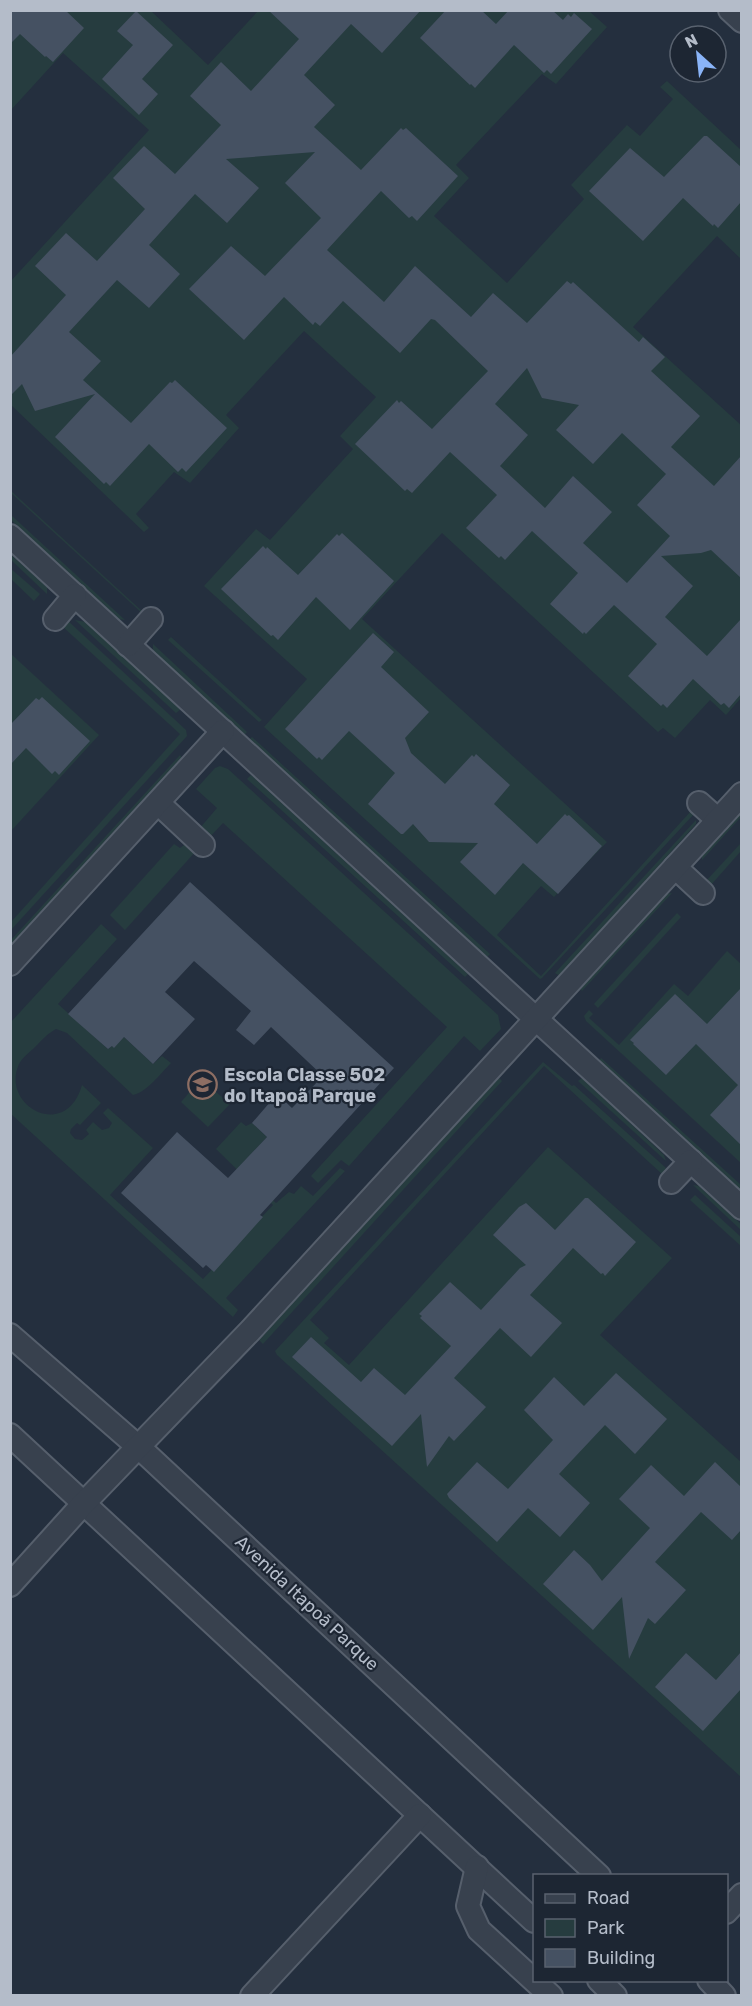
<svg xmlns="http://www.w3.org/2000/svg" width="752" height="2006" font-family="Rubik,sans-serif">
  <style>
    .green { fill: #263c3f }
    .building { fill: #455162; fill-rule: evenodd }
    .lines { fill: none; stroke-linecap: round; stroke-linejoin: round }
    .minor-casing { stroke: #565f6c; stroke-width: 26 }
    .minor { stroke: #38414e; stroke-width: 22 }
    .labels { text-anchor: middle; dominant-baseline: central; stroke-width: 4.5; stroke-linejoin: round; paint-order: stroke }
    .poi-label { font-size: 18px; font-weight: bold; fill: #b4bcc9; stroke: #1d2633; text-anchor: start }
    .street-label { font-size: 18px; fill: #b4bcc9; stroke: #1d2633 }
  </style>
  <rect width="100%" height="100%" fill="#242f3e"/>
  <g class="green">
    <path d="M11 11H151L208 65 258 11H589L607 27 556 84 542 74 456 165 469 178 434 216 507 283 584 199 571 185 627 125 640 136 673 99 660 87 667 81 741 150V259L717 236 633 327 741 425V698L726 715 710 700 675 738 663 728 658 732 442 533 362 619 607 842 554 897 541 886 497 935 541 976 691 811 694 814 542 978 540 979 264 727 307 679 204 586 256 529 270 540 353 449 340 436 376 397 304 331 226 415 239 428 190 483 174 472 136 514 149 528 144 532 11 405 10 282 149 130 63 53 11 110Z"/>
    <path d="M10 490 144 613 143 614 11 493Z"/>
    <path d="M11 515 125 620 119 619 11 520Z"/>
    <path d="M10 554 47 587V594L11 560Z"/>
    <path d="M10 568 40 594 34 601 11 579Z"/>
    <path d="M67 620 186 730 187 736 11 930V922L180 734 62 626Z"/>
    <path d="M75 620 86 622 181 709 176 713Z"/>
    <path d="M171 637 262 720 259 722 168 640Z"/>
    <path d="M153 644 247 732 243 736 153 650Z"/>
    <path d="M10 653 99 735 11 831H10Z"/>
    <path d="M252 737 490 954 486 958 248 740Z"/>
    <path d="M180 755 182 758 11 946V940Z"/>
    <path d="M220 766 228 769 498 1015 501 1029 480 1051 464 1036 349 1166 341 1160 318 1183 311 1176 447 1027 223 823 208 839 199 829 217 808 196 789 215 768Z"/>
    <path d="M251 775 468 974 465 977 247 779Z"/>
    <path d="M741 811V817L702 860V854Z"/>
    <path d="M696 820V824L560 976 555 973Z"/>
    <path d="M187 843 196 851 125 930 110 915 174 844 180 848Z"/>
    <path d="M741 843V851L710 886 706 881Z"/>
    <path d="M672 893 582 991 579 987 666 894Z"/>
    <path d="M677 913 681 917 598 1008 594 1004Z"/>
    <path d="M101 924 117 939 58 1004 108 1049 124 1037 153 1064 162 1056 171 1063C160 1074 147 1092 133 1095L67 1033 56 1029C48 1033 41 1041 35 1047 30 1052 23 1057 19 1064 0 1106 66 1142 82 1085L101 1103 80 1125 77 1123 71 1129 70 1133 75 1139 82 1140 89 1134 86 1130 93 1122 102 1130 109 1128 112 1123 103 1113 108 1108 153 1148 110 1195 203 1279 273 1205 216 1149 241 1122 246 1126 252 1123 267 1137 238 1168 276 1203 289 1192 294 1194 301 1186 313 1196 340 1168 345 1171 226 1298 238 1310 233 1317 11 1114 10 1023Z"/>
    <path d="M727 951 741 964V1163L586 1021 584 1016 589 1010 593 1014 589 1018 619 1045 674 984 688 996Z"/>
    <path d="M601 1058 741 1185V1194L597 1063Z"/>
    <path d="M543 1062 572 1086 574 1085 666 1168 662 1174 544 1066 310 1320 329 1338 324 1343 349 1365 548 1147 672 1258 600 1335 741 1462V1777L277 1355 275 1351Z"/>
    <path d="M499 1078 502 1081 263 1344 259 1340Z"/>
    <path d="M582 1078 664 1155 666 1161 578 1081Z"/>
    <path d="M201 1079 230 1104 208 1127 181 1102Z"/>
    <path d="M693 1185 699 1186 741 1224V1230Z"/>
    <path d="M695 1195 741 1237V1246L690 1200Z"/>
  </g>
  <g class="building">
    <path d="M10 10H65L84 28 53 62 46 56 45 57 20 34 10 44Z"/>
    <path d="M268 10H421L382 53 351 24 304 75 335 105 314 127 361 170 401 128 403 130 406 128 458 176 417 221 412 216 409 218 381 191 327 250 384 302 415 266 471 317 493 293 527 323 567 281 571 284 573 282 639 342 643 337 665 357 651 371 700 416 671 447 714 486 741 456V578L711 550 701 553 661 556 693 586 665 617 707 656 741 619V694L729 708 724 703 721 705 693 679 667 708 663 704 661 706 628 676 657 644 614 605 586 634 584 632 583 634 550 604 578 573 532 531 505 560 501 556 499 558 466 528 497 495 450 452 412 493 407 489 405 491 355 444 397 400 399 403 401 401 432 429 488 371 435 320 431 319 400 353 343 301 320 326 315 322 313 325 284 297 244 340 189 289 231 246 265 276 321 218 285 183 315 152 226 159 259 188 227 223 195 194 149 245 180 274 149 308 117 280 69 332 101 361 83 380 131 423 170 382 172 383 175 380 227 428 186 472 182 468 178 472 149 444 110 486 106 482 104 484 55 437 95 394 35 411 22 384 10 396V357L66 295 35 266 66 233 97 261 145 209 113 178 144 146 175 174 221 125 190 96 221 62 251 91 299 39ZM527 368 542 398 579 405 556 430 593 464 622 433 666 474 637 505 670 536 627 583 583 543 612 512 573 476 545 508 500 466 528 435 495 404Z"/>
    <path d="M446 10H481L496 24 509 10H552L563 20 568 14 571 17 574 13 592 29 551 74 547 70 544 73 514 45 475 88 471 84 470 85 420 38Z"/>
    <path d="M136 11 173 45 142 79 158 94 139 115 102 79 133 45 117 31Z"/>
    <path d="M704 136H707L741 167V202L718 228 714 224 713 226 683 198 643 241 589 191 630 148 664 177Z"/>
    <path d="M342 533 394 581 350 630 316 597 278 640 273 635 271 636 221 589 263 546 266 549 267 547 298 575 337 534 339 536Z"/>
    <path d="M373 633 394 652 381 667 429 712 405 738 411 753 445 784 472 755 474 757 476 754 510 785 494 804 537 844 565 814 567 816 569 815 602 846 558 894 523 863 495 895 460 862 478 843 429 842 413 824 403 834H401L368 804 395 773 349 731 322 760 319 757 317 759 285 729Z"/>
    <path d="M42 697 90 741 59 775 55 771 52 774 26 748 10 765V725L36 698 39 700Z"/>
    <path d="M190 882 394 1068 260 1215 263 1217 214 1272 206 1265 203 1268 121 1193 177 1132 228 1178 267 1137 252 1123 277 1094 292 1108 323 1076 271 1027 254 1045 236 1030 251 1011 194 961 165 992 195 1019 153 1064 124 1037 114 1048 112 1046 108 1049 68 1014Z"/>
    <path d="M741 988V1145L710 1115 738 1085 696 1044 666 1075 633 1044 634 1043 630 1040 675 994 707 1024Z"/>
    <path d="M585 1198H588L636 1242 605 1276 603 1273 601 1274 573 1248 530 1295 562 1323 531 1357 500 1328 454 1378 486 1407 454 1441 449 1436 427 1467 421 1414 392 1446 292 1357 311 1337 361 1382 374 1368 405 1395 451 1346 420 1318 422 1316 419 1314 450 1282 481 1310 520 1268 526 1265 493 1235 519 1207 526 1203 555 1230Z"/>
    <path d="M616 1373 667 1419 635 1454 605 1425 559 1474 590 1503 560 1537 528 1508 497 1542 449 1498 447 1494 477 1462 508 1489 553 1440 524 1410 554 1377 584 1406Z"/>
    <path d="M715 1462 741 1487V1530L732 1540 701 1512 655 1562 686 1590 655 1624 648 1618 629 1659 622 1597 593 1630 543 1584 574 1550 590 1565 602 1581 650 1528 619 1499 651 1465 684 1496Z"/>
    <path d="M741 1652V1689L703 1731 655 1687 686 1653 716 1680Z"/>
  </g>
  <g class="lines">
    <defs>
      <g id="minor">
        <path d="M730 10 742 21"/>
        <path d="M10 536 742 1208"/>
        <path d="M55 619 75 595"/>
        <path d="M128 645 151 619"/>
        <path d="M158 803 203 845"/>
        <path d="M699 803 718 820"/>
        <path d="M675 867 703 893"/>
        <path d="M10 964 223 731"/>
        <path d="M671 1182 691 1161"/>
        <path d="M10 1335 143 1451 599 1876"/>
        <path d="M10 1435 534 1921"/>
        <path d="M10 1585 84 1503 250 1331 742 794"/>
        <path d="M477 1867 468 1906 479 1930 551 1996"/>
        <path d="M726 1912 742 1895"/>
        <path d="M599 1980 615 1996"/>
        <path d="M709 1980 724 1996"/>
        <path d="M252 1996 420 1815"/>
      </g>
    </defs>
    <use href="#minor" class="minor-casing"/>
    <use href="#minor" class="minor"/>
  </g>
  <defs>
    <symbol id="school-ring" viewBox="-11 -11 22 22"><circle r="9.5" fill="#1d2633" stroke="#8d6e63" stroke-width="1.5"/><path d="M0-5L7-2L0 1L-7-2ZM-4 1L0 2.5L4 1V4Q0 6-4 4Z" fill="#8d6e63"/></symbol>
  </defs>
  <g fill-rule="evenodd">
    <use href="#school-ring" x="186" y="1068" width="33" height="33"/>
  </g>
  <g class="labels">
    <g class="poi-label">
      <text x="224" y="1075">Escola Classe 502<tspan x="224" dy="21">do Itapoã Parque</tspan></text>
    </g>
    <g class="street-label">
      <text transform="translate(307 1603) rotate(43)">Avenida Itapoã Parque</text>
    </g>
  </g>
  <rect width="752" height="2006" fill="none" stroke="#b4bcc9" stroke-width="24"/>
  <rect x="533" y="1874" width="195" height="108" fill="#1d2633" stroke="#59626f" stroke-width="1.5"/>
  <rect x="545" y="1894" width="30" height="9" fill="#38414e" stroke="#59626f" stroke-width="1.5"/>
  <text x="587" y="1904" font-size="18" fill="#b4bcc9">Road</text>
  <rect x="545" y="1919" width="30" height="18" fill="#263c3f" stroke="#59626f" stroke-width="1.5"/>
  <text x="587" y="1934" font-size="18" fill="#b4bcc9">Park</text>
  <rect x="545" y="1949" width="30" height="18" fill="#455162" stroke="#59626f" stroke-width="1.5"/>
  <text x="587" y="1964" font-size="18" fill="#b4bcc9">Building</text>
  <g transform="translate(698 54) rotate(333)"><circle r="28" fill="#1d2633" stroke="#59626f" stroke-width="1.5"/>
  <path d="M0-4.5L10 22L0 15L-10 22Z" fill="#8ab4f8"/>
  <text y="-9" font-size="16" font-weight="bold" text-anchor="middle" fill="#b4bcc9">N</text>
  </g>
</svg>
